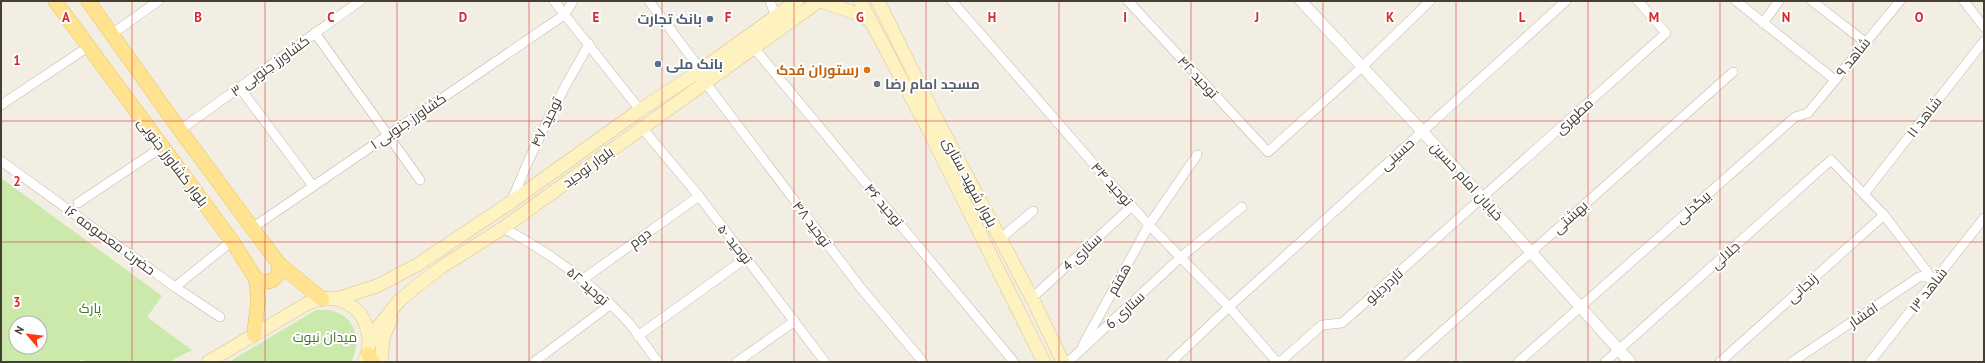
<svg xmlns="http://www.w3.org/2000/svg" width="1985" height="363" font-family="'PT Sans',Cairo,sans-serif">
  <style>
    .green { fill: #cae9aa; fill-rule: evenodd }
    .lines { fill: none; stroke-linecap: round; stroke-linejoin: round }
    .minor-casing { stroke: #c1b9a9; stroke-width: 10 }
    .tertiary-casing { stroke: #c1b9a9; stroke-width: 12 }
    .secondary-casing { stroke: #d4c491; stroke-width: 14 }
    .primary-casing { stroke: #e8c25c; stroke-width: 15 }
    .minor { stroke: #fff; stroke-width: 9 }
    .tertiary { stroke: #fff; stroke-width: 11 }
    .secondary { stroke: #fff2c1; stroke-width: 13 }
    .primary { stroke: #ffe390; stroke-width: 14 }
    .grid { fill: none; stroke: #d62828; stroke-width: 1; stroke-opacity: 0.55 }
    .service-dot { fill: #5c6f8a; stroke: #fff; stroke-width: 1.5 }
    .food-dot { fill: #e8710a; stroke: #fff; stroke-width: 1.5 }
    .worship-dot { fill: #6b7280; stroke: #fff; stroke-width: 1.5 }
    .labels { text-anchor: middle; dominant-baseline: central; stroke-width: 4; stroke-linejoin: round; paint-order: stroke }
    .service-label { font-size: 14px; font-weight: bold; fill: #4e5e75; stroke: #fff; text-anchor: end }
    .street-label { font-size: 14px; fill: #443e33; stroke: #fff }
    .food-label { font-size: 14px; font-weight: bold; fill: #c56008; stroke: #fff; text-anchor: end }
    .worship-label { font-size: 14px; font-weight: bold; fill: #5b616d; stroke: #fff; text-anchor: start }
    .park-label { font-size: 14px; fill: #427825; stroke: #fff }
    .grid-label { font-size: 13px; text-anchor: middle; font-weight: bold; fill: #d62828; stroke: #fff; stroke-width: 4; stroke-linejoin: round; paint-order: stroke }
  </style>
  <rect width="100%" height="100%" fill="#f2eee3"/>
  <g class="green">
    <path d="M1 178 162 296 147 317 192 350 169 362H85L81 359 78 362H4L1 360ZM16 323H40V347H16Z"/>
    <path d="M316 310C321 310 327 309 332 311 356 316 362 343 351 362H229Z"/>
  </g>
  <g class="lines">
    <defs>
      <g id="minor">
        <path d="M554 1 640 110"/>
        <path d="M649 1 701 70"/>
        <path d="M770 1 776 17"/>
        <path d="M952 1 1098 169 1149 225 1229 307 1277 362"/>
        <path d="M1128 1 1268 152 1362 67 1430 1"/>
        <path d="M1736 1 1835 80"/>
        <path d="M1812 1 1865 42"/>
        <path d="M1964 1 1984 27"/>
        <path d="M1763 23 1779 1"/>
        <path d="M315 33 420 180"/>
        <path d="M112 34 158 1"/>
        <path d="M754 48 1014 362"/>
        <path d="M705 82 860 287 923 362"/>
        <path d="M239 87 313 186"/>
        <path d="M1 105 88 47"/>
        <path d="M642 128 699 196 825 362"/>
        <path d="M180 130 360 1"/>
        <path d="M1 161 175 287 220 317"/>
        <path d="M1864 194 1984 41"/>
        <path d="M511 202C533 147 559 95 589 44"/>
        <path d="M78 203 162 147"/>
        <path d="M252 228 564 15 573 1"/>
        <path d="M503 228C549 252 593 284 629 323 639 335 648 349 658 362"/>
        <path d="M1000 239 1033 211"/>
        <path d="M582 280 699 196"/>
        <path d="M175 287 232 241"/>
        <path d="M1032 298 1132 206"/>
        <path d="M638 336 746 258"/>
        <path d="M1083 345 1149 225 1197 155"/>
        <path d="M534 362 610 305"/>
        <path d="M737 362 795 321"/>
        <path d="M1068 362 1181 257 1242 207"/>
        <path d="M1171 362 1229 307 1566 1"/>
        <path d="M1280 362 1322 325 1342 323 1666 33 1638 1"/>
        <path d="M1408 362 1733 72"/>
        <path d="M1518 362 1795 117 1808 113 1900 1"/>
        <path d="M1605 362 1831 160 1884 215 1935 282"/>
        <path d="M1720 362 1884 215"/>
        <path d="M1792 362 1919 277 1925 276 1934 281"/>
        <path d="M1870 362 1984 218"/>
      </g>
      <path id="tertiary" d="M1301 1 1422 131 1630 362"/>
      <g id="secondary">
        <path d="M820 1 858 14 870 21"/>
        <path d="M860 1 927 127 1044 362"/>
        <path d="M878 1 936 118 1032 298 1063 362"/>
        <path d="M336 299 377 286 417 265 510 203 640 110 701 70 797 1"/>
        <path d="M370 343 378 327 399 301 418 285 443 266 503 228 819 1"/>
        <path d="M208 362 308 303C317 300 326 297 335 299 365 305 376 337 364 362"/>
        <path d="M381 362 383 338 391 319"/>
      </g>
      <g id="primary">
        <path d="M55 1 232 241 256 279 258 300 254 335"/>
        <path d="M88 1 180 130 279 264 322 299"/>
        <path d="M256 279C270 286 280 279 279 264"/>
        <path d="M368 354 373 362"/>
      </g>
    </defs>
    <use href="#minor" class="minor-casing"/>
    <use href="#tertiary" class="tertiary-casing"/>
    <use href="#secondary" class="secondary-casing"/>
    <use href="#primary" class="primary-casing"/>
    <use href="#minor" class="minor"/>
    <use href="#tertiary" class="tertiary"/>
    <use href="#secondary" class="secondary"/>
    <use href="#primary" class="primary"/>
  </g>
  <path class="grid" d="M132 1V362M265 1V362M397 1V362M529 1V362M662 1V362M794 1V362M926 1V362M1059 1V362M1191 1V362M1323 1V362M1456 1V362M1588 1V362M1720 1V362M1853 1V362M1 121H1984M1 242H1984"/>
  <g class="service-dot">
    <circle cx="710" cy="19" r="4"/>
    <circle cx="658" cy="64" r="4"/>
  </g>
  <circle class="food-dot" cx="867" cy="70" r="4"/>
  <circle class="worship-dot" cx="877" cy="84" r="4"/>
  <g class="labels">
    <g class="service-label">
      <text x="702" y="19">بانک تجارت</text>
      <text x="666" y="64" text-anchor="start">بانک ملی</text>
    </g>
    <g class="street-label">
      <text transform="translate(1853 57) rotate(-51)">شاهد ۹</text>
      <text transform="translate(270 66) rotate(-36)">کشاورز جنوبی ۳</text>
      <text transform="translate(1198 77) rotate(47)">توحید ۴۲</text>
      <text transform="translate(1574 116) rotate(-42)">مطهری</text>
      <text transform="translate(1924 117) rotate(-52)">شاهد ۱۱</text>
      <text transform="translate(408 121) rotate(-34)">کشاورز جنوبی ۱</text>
      <text transform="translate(546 122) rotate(-64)">توحید ۴۷</text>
      <text transform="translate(1397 154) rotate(-42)">حسینی</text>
      <text transform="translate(173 162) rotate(53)">بلوار کشاورز جنوبی</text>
      <text transform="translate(588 167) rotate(-36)">بلوار توحید</text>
      <text transform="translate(1467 181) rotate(48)">خیابان امام حسین</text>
      <text transform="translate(970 182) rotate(62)">بلوار شهید ستاری</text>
      <text transform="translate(1112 184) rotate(48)">توحید ۴۴</text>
      <text transform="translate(884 205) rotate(50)">توحید ۴۶</text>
      <text transform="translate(1693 207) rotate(-41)">بیگدلی</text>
      <text transform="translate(1570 217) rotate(-42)">بهشتی</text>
      <text transform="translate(812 224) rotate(53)">توحید ۴۸</text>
      <text transform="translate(640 238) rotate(-36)">دوم</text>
      <text transform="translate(110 240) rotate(36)">حضرت معصومه ۱۶</text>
      <text transform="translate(735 244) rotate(52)">توحید ۵۰</text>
      <text transform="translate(1082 252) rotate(-43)">ستاری 4</text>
      <text transform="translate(1725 255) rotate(-42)">جلالی</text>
      <text transform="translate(1119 279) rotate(-61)">هفتم</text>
      <text transform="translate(588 286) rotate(41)">توحید ۵۲</text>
      <text transform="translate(1384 286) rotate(-42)">تاردردیلو</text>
      <text transform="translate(1802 288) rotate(-42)">زنجانی</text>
      <text transform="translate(1928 290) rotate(-52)">شاهد ۱۳</text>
      <text transform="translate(1125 310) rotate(-43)">ستاری 6</text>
      <text transform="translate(1863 315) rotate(-34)">افشار</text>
    </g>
    <g class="food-label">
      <text x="859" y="70">رستوران فدک</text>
    </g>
    <g class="worship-label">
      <text x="885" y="84">مسجد امام رضا</text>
    </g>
    <g class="park-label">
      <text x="90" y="308">پارک</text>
      <text x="325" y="337">میدان نبوت</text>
    </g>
  </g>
  <g class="grid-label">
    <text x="66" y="22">A</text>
    <text x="198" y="22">B</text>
    <text x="331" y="22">C</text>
    <text x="463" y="22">D</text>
    <text x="596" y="22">E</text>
    <text x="728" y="22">F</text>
    <text x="860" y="22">G</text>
    <text x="992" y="22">H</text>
    <text x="1125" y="22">I</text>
    <text x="1257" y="22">J</text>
    <text x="1390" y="22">K</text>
    <text x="1522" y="22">L</text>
    <text x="1654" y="22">M</text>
    <text x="1786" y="22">N</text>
    <text x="1919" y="22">O</text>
    <text x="17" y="65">1</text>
    <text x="17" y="186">2</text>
    <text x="17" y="307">3</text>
  </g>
  <rect width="1985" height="363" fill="none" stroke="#443e33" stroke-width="4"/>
  <g transform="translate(28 335) rotate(298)"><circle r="19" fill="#ffffff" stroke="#b4b2ad"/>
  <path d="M0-3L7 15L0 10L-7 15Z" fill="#ff3a0e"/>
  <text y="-6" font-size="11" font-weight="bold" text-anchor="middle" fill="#443e33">N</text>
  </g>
</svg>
